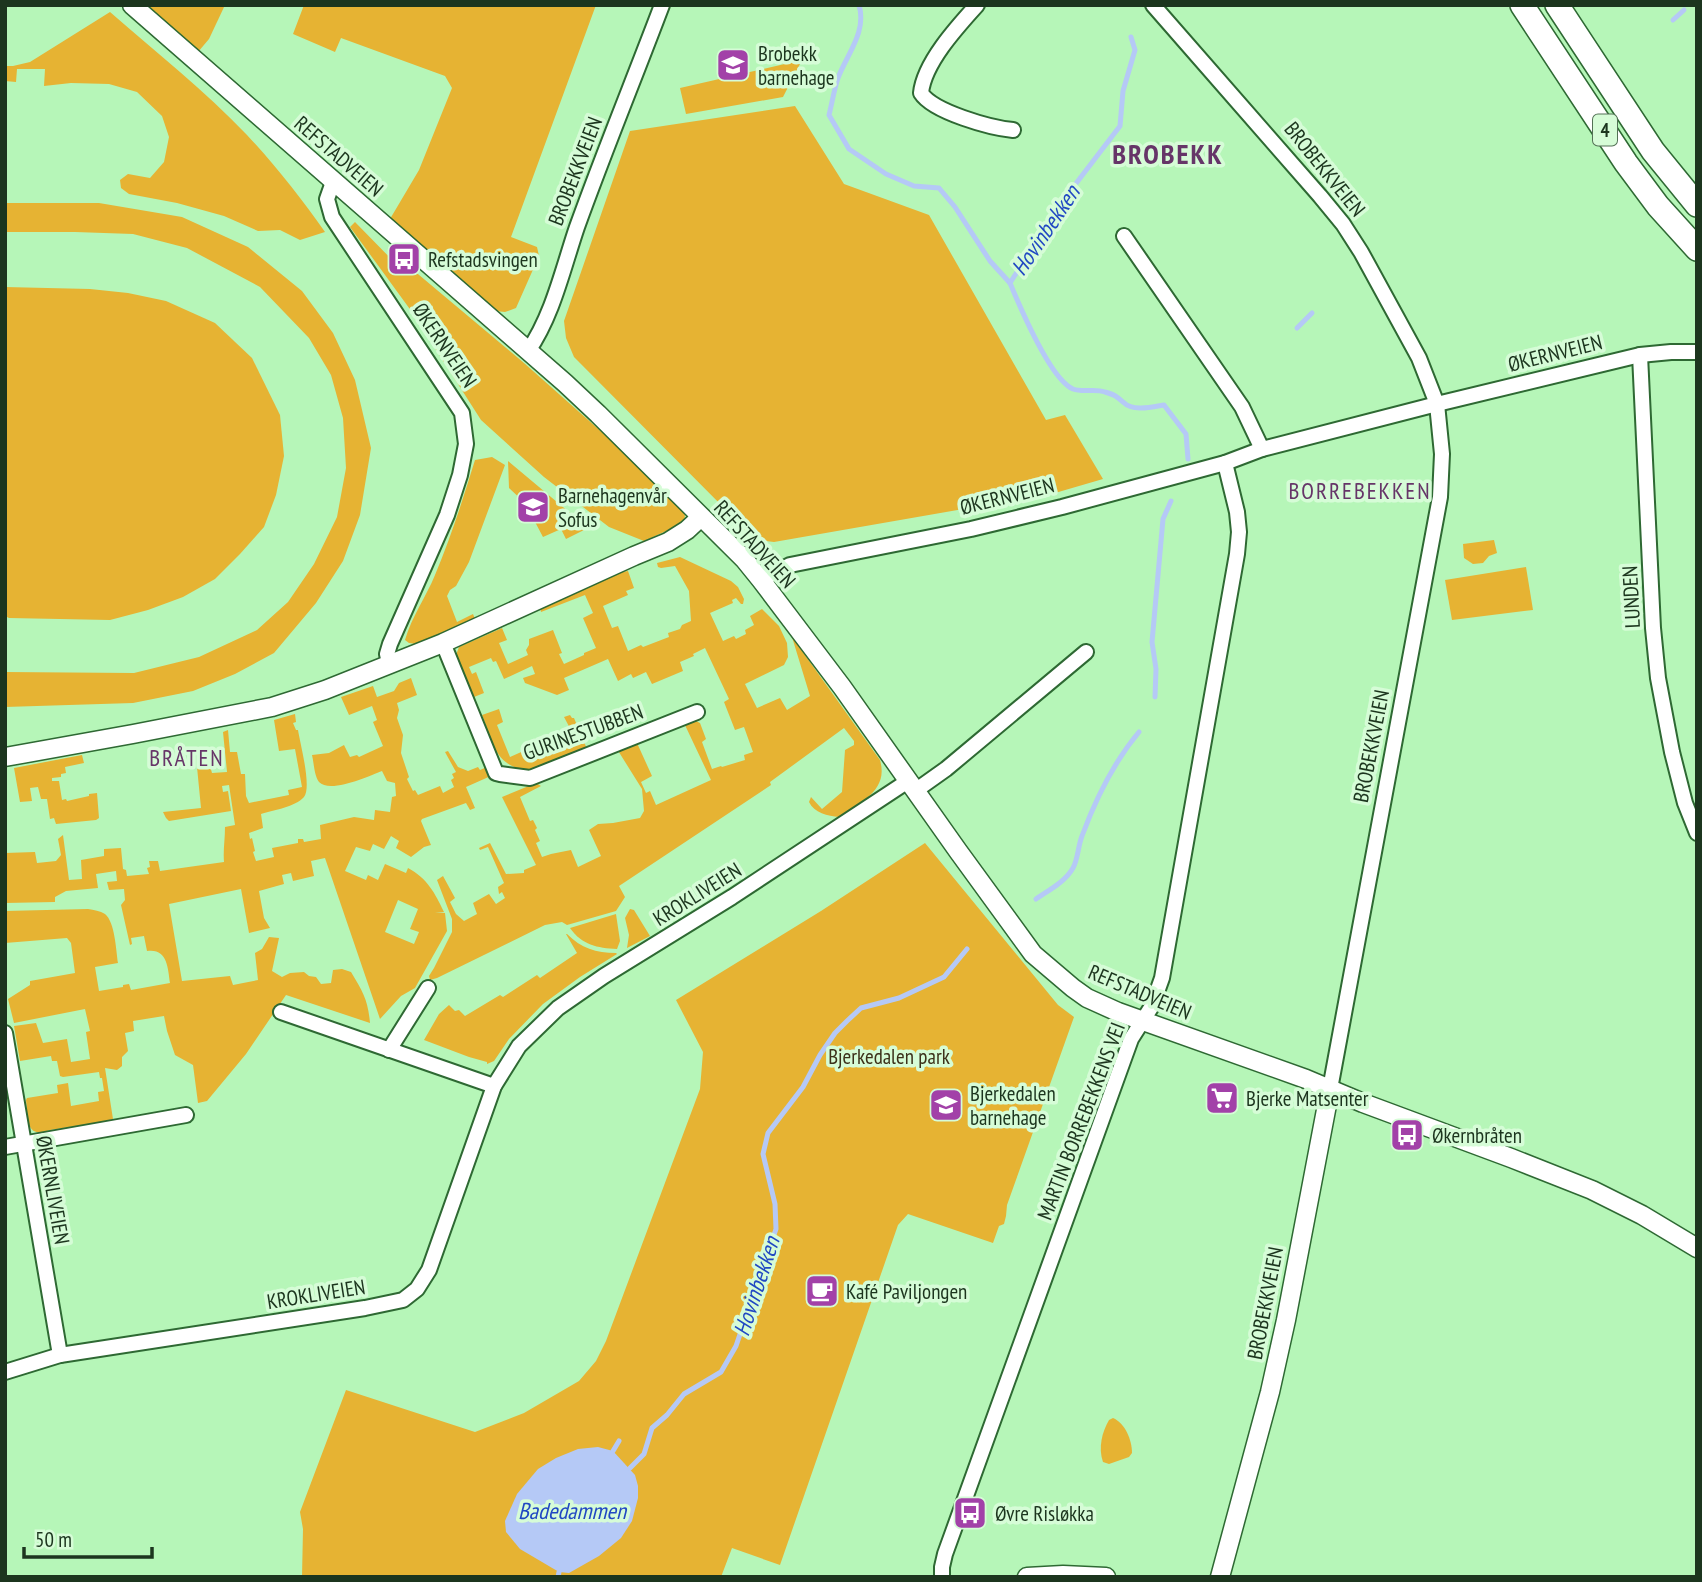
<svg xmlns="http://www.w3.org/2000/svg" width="1702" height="1582" font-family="'PT Sans Narrow',sans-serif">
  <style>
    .green { fill: #e6b333; fill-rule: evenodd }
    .water { fill: #b5c9f6 }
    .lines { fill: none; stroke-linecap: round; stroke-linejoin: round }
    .stream { stroke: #b5c9f6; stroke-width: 5 }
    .minor-casing { stroke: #2e6933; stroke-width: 18 }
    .tertiary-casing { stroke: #2e6933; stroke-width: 21 }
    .trunk-casing { stroke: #2e6933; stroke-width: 26 }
    .minor { stroke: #fff; stroke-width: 14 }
    .tertiary { stroke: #fff; stroke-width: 18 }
    .trunk { stroke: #fff; stroke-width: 23 }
    .labels { text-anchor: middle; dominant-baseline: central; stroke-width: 7; stroke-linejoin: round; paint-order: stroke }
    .shield { fill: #d6fcd7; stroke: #547156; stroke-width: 2 }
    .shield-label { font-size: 19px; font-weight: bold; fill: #1c351e }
    .poi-label { font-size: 21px; fill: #1c351e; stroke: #d6fcd7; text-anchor: start }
    .street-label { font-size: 21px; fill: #1c351e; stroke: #d6fcd7 }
    .park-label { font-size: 21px; fill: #3c311a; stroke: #d6fcd7 }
    .water-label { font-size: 23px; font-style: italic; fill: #2148c3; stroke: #d6fcd7 }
    .neighbourhood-label { font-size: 23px; letter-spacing: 2px; fill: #663568; stroke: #d6fcd7 }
    .district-label { font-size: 28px; font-weight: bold; letter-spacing: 2px; fill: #663568; stroke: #d6fcd7 }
  </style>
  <rect width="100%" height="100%" fill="#b6f6b8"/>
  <g class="green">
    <path d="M144 5H225L209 39 198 52Z"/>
    <path d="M304 5H596L511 237 537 247 539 256 516 308 505 312 495 311 390 219 419 170 452 88 445 76 341 38 335 52 293 34Z"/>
    <path d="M110 12C156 52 205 91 247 135 276 166 301 198 325 232L300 240 280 230 258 231 224 216 177 203 129 194 121 188 120 180 128 174 150 178 164 162 169 137 162 116 137 92 109 84 71 83 44 86 45 69H17L16 82 5 81V66H13L30 62Z"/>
    <path d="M802 60 783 97 686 114 680 88Z"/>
    <path d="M795 106 844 184 929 215 1046 420 1065 415 1103 479 1055 493 774 542 748 539 741 525 574 357 566 338 564 321 630 131Z"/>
    <path d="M5 203H99L182 217 248 247 302 291 333 333 355 380 371 448 360 515 343 561 316 603 274 653 235 674 193 691 133 703 5 707V672L134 673 199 657 257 630 288 602 314 564 337 517 346 468 343 418 331 375 309 338 260 287 187 248 133 234 75 232H5Z"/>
    <path d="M355 222 401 269 406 264 524 363 604 434 681 508 685 515 684 523 644 541 609 527 544 477 481 420 412 312 350 227Z"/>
    <path d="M5 287 90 289 128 293 166 301 215 323 252 358 280 415 284 456 276 495 264 527 240 554 215 579 183 597 148 610 110 620 9 618 5 616Z"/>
    <path d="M492 457 505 465 469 562 456 586 450 590 447 596 457 622 473 614 475 619 416 644 409 643 405 640C412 616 426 597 435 575 451 537 463 499 475 460Z"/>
    <path d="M508 461 588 528 566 539 561 529 543 537 525 503 509 488Z"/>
    <path d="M1494 540 1497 553 1489 556 1483 563 1473 564 1464 558 1463 544Z"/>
    <path d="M680 557 731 581 738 587 744 599 743 604H741L736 598 732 600 733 603 710 613 723 641 734 636 736 639 746 634 745 630 754 625 750 616 762 609 779 626 787 643 788 657 784 665 745 684 757 708 780 698 787 710 810 696 792 637 880 760C889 791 860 802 839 817 828 816 814 813 809 802L811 797 822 809 842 792 845 750 854 745V741L844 728 770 782 771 785 619 886 625 897 616 911 567 925 562 922 545 925 437 978 430 980 429 976 434 968 452 932V919L437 880 443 876 455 898 450 902 456 914 464 921 477 914 473 903 489 894 496 904 505 898 502 892 499 894 498 887 504 883 488 847 480 850 479 848 490 843 506 874 524 873V870L536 865 502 797 536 783 541 786 520 797 530 821 533 820 537 828 535 830 540 841 536 843 542 857 551 854 571 850 578 867 601 856 589 830 598 824 613 823 640 818 644 811 642 789 617 749 637 743 652 776 641 782 646 793 650 791 656 805 711 780 684 723 694 720 700 723 706 739 702 742 712 769 721 766 722 767 745 760 744 755 753 752 744 727 735 730 724 702 729 699 705 648 693 654 694 656 680 662 683 671 652 684 646 672 633 678 631 674 618 681 608 659 564 678 569 690 557 695 525 683 523 678 535 674 532 666 504 679 496 661 493 662 491 658 469 667 472 674 476 672 484 693 474 697 456 655 459 647 502 628 507 640 499 643 508 664 528 655 526 650 529 645V639L553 630 562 653 559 654 564 664 584 655V653L596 648 583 618 593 613 585 595 541 612 540 607 612 574 628 571 634 588 626 591 628 595 603 606 612 628 618 626 628 651 641 645 643 647 669 637 668 633 680 629 682 625 691 621 689 591 675 566 661 568 658 567 657 563Z"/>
    <path d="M1526 567 1533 610 1452 620 1445 580Z"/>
    <path d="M411 678 417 695 397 703 399 710 397 718 403 735 401 753 409 777 407 779 413 791 415 790 418 795 440 786 443 793 454 787 451 780 454 778 452 774 456 772 445 752 448 751 458 767 468 771 478 767 480 770 487 767 493 775 466 787 475 808 470 810 466 803 422 819 421 821 431 845 424 847 411 857 396 848 399 841 391 836 384 849 373 844 370 851 356 847 345 871 366 880 368 875 378 880 385 864 406 873 408 868C427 878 435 893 444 912H435L445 913 447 931 415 988 401 996 380 1019 325 858 311 861 314 876 293 881 291 873 282 875 284 884 259 891 264 918 270 928 249 933 241 889 169 904 182 981 230 976 233 985 258 980 255 953 262 949 269 937 279 938 272 971 282 977 290 973 304 972 309 976 316 977 321 984 331 983 333 970 342 969 351 972C363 992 368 1000 370 1023L286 995 246 1054 207 1101 198 1103 193 1065 175 1055 167 1031 164 1016 133 1021 134 1031 125 1033 128 1051 122 1057V1066L117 1070 105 1068 113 1119 108 1121 50 1130C25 1140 28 1117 26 1100L27 1098 58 1093 57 1085 68 1083 71 1106 99 1101 98 1092 104 1091 102 1078H100L99 1072 63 1077 60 1076 57 1061H52L51 1056 20 1061 14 1026 36 1023 43 1043 67 1039 71 1062 90 1059 86 1032 90 1031 85 1009 14 1023 8 999 30 985V981L75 973 71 943 67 938 5 943V911L88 909C94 910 100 911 105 914 115 922 116 950 118 963L95 967 99 991 123 987V985L129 984 131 990 170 983C168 967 167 948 147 951L144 936 131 938 132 944 130 945 121 905 125 900 124 889 109 890 107 882 117 881 116 871 96 874 98 888 66 891 55 897V902L5 903V853L35 852 37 863 56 861 61 855 58 839 63 835 69 880 82 879 81 860 104 856V849L121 848 123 869 126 870 127 876 149 874 147 868 150 867 149 861H158L160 871 224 862C223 850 225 840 225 827L235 825 229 785 222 786 223 792 228 791 231 811 169 821 166 818 163 812 201 808 197 767 205 765 210 766 212 773 227 772 223 732 228 730 230 752H237L241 774H245L246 796 249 803 289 795 288 790 302 787 295 749 279 751 274 720 295 714 296 722 293 723 296 730H298C300 743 312 787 304 797 295 807 274 810 261 814L263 828 249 833 250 839 252 838 255 851 253 852 256 861 274 857 272 848 298 843V839H303L304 842 321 839 320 825 354 817 374 820 375 810 390 812 392 797 396 796 395 783 387 781 382 771C369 776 330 794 319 782 314 775 314 763 312 755L329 753 344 745 350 757 357 755 359 757 383 746 373 722 377 720 372 706 349 715 341 697 373 686 377 697 394 691 399 683ZM398 900 418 909 410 929 419 932 414 944 385 932Z"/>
    <path d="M499 709 503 722 497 725 510 757 546 741 551 740 554 743 568 737 566 734 572 732 564 717 570 715 572 718H574L587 749 528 770C495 767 493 742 482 715Z"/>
    <path d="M82 755 84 763 65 767 66 773 61 774V777L52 778V781H59L62 800 66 799 67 801 89 796V794L97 793 99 818 96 820 56 824 54 818 50 819 47 799H41L38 787 30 788 32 801 20 802 14 768Z"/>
    <path d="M925 843 1058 1005 1074 1017 1007 1205 1006 1216 1004 1224 999 1226 993 1243 908 1214 898 1225 780 1565 732 1548 721 1577H302L303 1529 300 1512 346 1390 475 1432 524 1413 579 1381 596 1361 606 1341 700 1089 703 1052 676 1000 821 911Z"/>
    <path d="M630 909 634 910 650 936 627 948 629 935 625 918Z"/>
    <path d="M616 914 620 941 617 949C597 948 582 945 570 928Z"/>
    <path d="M566 934H567C581 948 596 953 616 953L617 954 580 977 543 1004 509 1039 494 1061 487 1064V1062L469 1057 424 1040 439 1014 449 1005 455 1011 459 1010 465 1016 500 995 503 997 537 975 540 978 577 953Z"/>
    <path d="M1113 1418C1125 1423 1132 1440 1132 1453L1129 1457 1109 1464 1103 1462C1098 1448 1102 1432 1109 1420Z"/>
  </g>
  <path class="water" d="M598 1447 613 1451 635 1475 638 1486V1498L632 1521 621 1538 599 1556 569 1573 559 1572 520 1549 506 1532 505 1521 517 1494 538 1469 556 1458 578 1449Z"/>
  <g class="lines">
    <g class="stream">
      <path d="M859 5C867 32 847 54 838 78 834 90 832 103 829 115L849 149 886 174 914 186 939 188 955 207 990 261 1010 283"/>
      <path d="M1673 20 1684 10"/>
      <path d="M1131 37 1135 50 1123 91 1120 126 1058 207 1010 283C1020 307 1050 379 1073 389 1084 393 1094 388 1105 392 1115 395 1116 396 1123 402 1133 412 1152 407 1164 405L1186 434 1188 459"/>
      <path d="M1297 328 1312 313"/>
      <path d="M1155 697 1156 669 1152 642 1163 519 1171 501"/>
      <path d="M1036 899C1049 890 1065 882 1073 868 1078 859 1078 846 1082 836 1096 798 1113 763 1139 732"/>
      <path d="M613 1451 619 1441"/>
      <path d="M630 1468 644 1454 652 1428 667 1415 684 1394 721 1372 736 1346 776 1229 775 1204 763 1154 768 1133 803 1087 820 1055 835 1033 847 1021 861 1008 899 998 944 977 967 949"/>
      <path d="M558 1577 559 1572"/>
    </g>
    <defs>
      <g id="minor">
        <path d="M977 5C957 27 924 63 921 93 933 112 991 128 1013 130"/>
        <path d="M1153 5 1320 196 1343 224 1361 252 1419 358 1437 404 1442 454 1440 497 1330 1089"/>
        <path d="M333 182 327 199 332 217 462 413 466 444 460 475 447 515 390 644 387 654 389 663"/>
        <path d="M1124 236 1242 407 1262 449"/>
        <path d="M528 351C553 315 563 268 577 227 604 152 634 79 662 5"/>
        <path d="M1640 355 1653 628 1658 678 1672 752 1685 803 1697 833"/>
        <path d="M761 580 790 565 971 529 1062 507 1225 463 1262 449 1437 404 1640 355 1671 352H1697"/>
        <path d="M443 643 496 773 500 774 530 778 697 712"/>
        <path d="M915 791 946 769 1086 652"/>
        <path d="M281 1012 494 1086"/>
        <path d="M5 1033 60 1355"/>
        <path d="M389 1050 428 988"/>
        <path d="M5 1147 186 1115"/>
        <path d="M5 1372 60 1355 365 1308 403 1300 417 1289 429 1270 494 1086 519 1046 558 1008 604 976 732 897 908 781"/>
        <path d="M942 1577V1567L945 1554 1131 1039 1152 1006 1162 978 1237 554 1239 532 1237 512 1225 463"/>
      </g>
      <g id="tertiary">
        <path d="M132 5 565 383 598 414 744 559 761 580 842 687 958 851 1033 954 1073 988 1087 998 1118 1012 1306 1079 1363 1103 1511 1158 1592 1190 1642 1215 1697 1248"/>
        <path d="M5 757 133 734 272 707 325 690 443 643 634 556 668 542 687 530 701 517"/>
        <path d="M1027 1577 1063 1575 1106 1577"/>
        <path d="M1220 1577 1270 1392 1286 1320 1330 1089"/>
      </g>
      <g id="trunk">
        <path d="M1522 5 1626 163 1658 206 1697 249"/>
        <path d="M1557 5 1653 151 1697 205"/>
      </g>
    </defs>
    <use href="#minor" class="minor-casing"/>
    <use href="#tertiary" class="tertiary-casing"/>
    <use href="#trunk" class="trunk-casing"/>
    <use href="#minor" class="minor"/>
    <use href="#tertiary" class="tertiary"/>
    <use href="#trunk" class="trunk"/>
  </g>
  <defs>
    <symbol id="school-square" viewBox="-11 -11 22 22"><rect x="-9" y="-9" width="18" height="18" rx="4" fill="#a241a8" stroke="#d6fcd7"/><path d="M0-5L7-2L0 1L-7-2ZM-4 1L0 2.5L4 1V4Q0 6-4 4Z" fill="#fff"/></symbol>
    <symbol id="bus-square" viewBox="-11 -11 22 22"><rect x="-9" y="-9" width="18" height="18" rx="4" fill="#a241a8" stroke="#d6fcd7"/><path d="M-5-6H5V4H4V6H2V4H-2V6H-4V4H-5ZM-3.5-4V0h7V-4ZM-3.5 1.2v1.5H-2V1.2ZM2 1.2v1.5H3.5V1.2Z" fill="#fff"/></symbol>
    <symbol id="supermarket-square" viewBox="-11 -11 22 22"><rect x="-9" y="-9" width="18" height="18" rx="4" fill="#a241a8" stroke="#d6fcd7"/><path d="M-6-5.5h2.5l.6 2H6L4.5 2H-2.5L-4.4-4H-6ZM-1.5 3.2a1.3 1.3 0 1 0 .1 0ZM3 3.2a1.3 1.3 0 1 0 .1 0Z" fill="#fff"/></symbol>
    <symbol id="cafe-square" viewBox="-11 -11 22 22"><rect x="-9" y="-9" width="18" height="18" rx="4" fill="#a241a8" stroke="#d6fcd7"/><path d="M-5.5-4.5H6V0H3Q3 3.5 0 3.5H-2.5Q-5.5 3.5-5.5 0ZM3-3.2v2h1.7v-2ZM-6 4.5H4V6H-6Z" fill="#fff"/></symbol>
  </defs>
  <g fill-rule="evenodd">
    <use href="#school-square" x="714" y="46" width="38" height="38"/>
    <use href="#bus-square" x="385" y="240" width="38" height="38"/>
    <use href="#school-square" x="514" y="488" width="38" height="38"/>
    <use href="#supermarket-square" x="1203" y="1079" width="38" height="38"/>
    <use href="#school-square" x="927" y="1086" width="38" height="38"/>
    <use href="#bus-square" x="1388" y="1116" width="38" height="38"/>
    <use href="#cafe-square" x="803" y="1272" width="38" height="38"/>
    <use href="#bus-square" x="951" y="1494" width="38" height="38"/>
  </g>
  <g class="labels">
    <rect class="shield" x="1593" y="114.5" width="24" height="31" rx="5"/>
    <g class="shield-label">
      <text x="1605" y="130">4</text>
    </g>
    <g class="poi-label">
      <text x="758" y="53">Brobekk<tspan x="758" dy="24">barnehage</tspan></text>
      <text x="428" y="259">Refstadsvingen</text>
      <text x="558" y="495">Barnehagenvår<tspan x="558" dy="24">Sofus</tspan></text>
      <text x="970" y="1093">Bjerkedalen<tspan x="970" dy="24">barnehage</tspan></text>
      <text x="1246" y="1098">Bjerke Matsenter</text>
      <text x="1432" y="1135">Økernbråten</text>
      <text x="846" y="1291">Kafé Paviljongen</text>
      <text x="995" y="1513">Øvre Risløkka</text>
    </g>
    <g class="street-label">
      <text transform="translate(339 156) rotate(41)">REFSTADVEIEN</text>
      <text transform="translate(1325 169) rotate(51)">BROBEKKVEIEN</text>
      <text transform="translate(575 171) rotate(-69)">BROBEKKVEIEN</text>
      <text transform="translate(445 345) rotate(56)">ØKERNVEIEN</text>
      <text transform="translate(1555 353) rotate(-14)">ØKERNVEIEN</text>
      <text transform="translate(1007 496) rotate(-14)">ØKERNVEIEN</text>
      <text transform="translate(755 544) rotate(48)">REFSTADVEIEN</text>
      <text transform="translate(1631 597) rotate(-93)">LUNDEN</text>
      <text transform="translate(583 732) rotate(-20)">GURINESTUBBEN</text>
      <text transform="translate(1371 746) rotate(-79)">BROBEKKVEIEN</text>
      <text transform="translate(697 894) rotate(-32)">KROKLIVEIEN</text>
      <text transform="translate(1140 992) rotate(23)">REFSTADVEIEN</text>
      <text transform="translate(1081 1121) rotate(-69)">MARTIN BORREBEKKENS VEI</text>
      <text transform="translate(53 1190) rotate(80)">ØKERNLIVEIEN</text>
      <text transform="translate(316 1294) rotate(-9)">KROKLIVEIEN</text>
      <text transform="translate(1265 1303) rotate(-79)">BROBEKKVEIEN</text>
    </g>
    <g class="park-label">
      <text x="889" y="1056">Bjerkedalen park</text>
    </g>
    <g class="water-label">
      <text transform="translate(1045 230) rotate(-56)">Hovinbekken</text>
      <text transform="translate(756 1286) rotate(-72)">Hovinbekken</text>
      <text x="572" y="1510">Badedammen</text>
    </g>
    <g class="neighbourhood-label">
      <text x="1360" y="490">BORREBEKKEN</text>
      <text x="187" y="757">BRÅTEN</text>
    </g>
    <g class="district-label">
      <text x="1168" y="153">BROBEKK</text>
    </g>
  </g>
  <rect width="1702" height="1582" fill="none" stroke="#1c351e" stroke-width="14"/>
  <path d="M24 1547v10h128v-10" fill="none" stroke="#1c351e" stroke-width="3.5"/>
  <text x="35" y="1547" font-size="21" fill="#1c351e" stroke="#d6fcd7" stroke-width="5" paint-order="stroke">50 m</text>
</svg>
